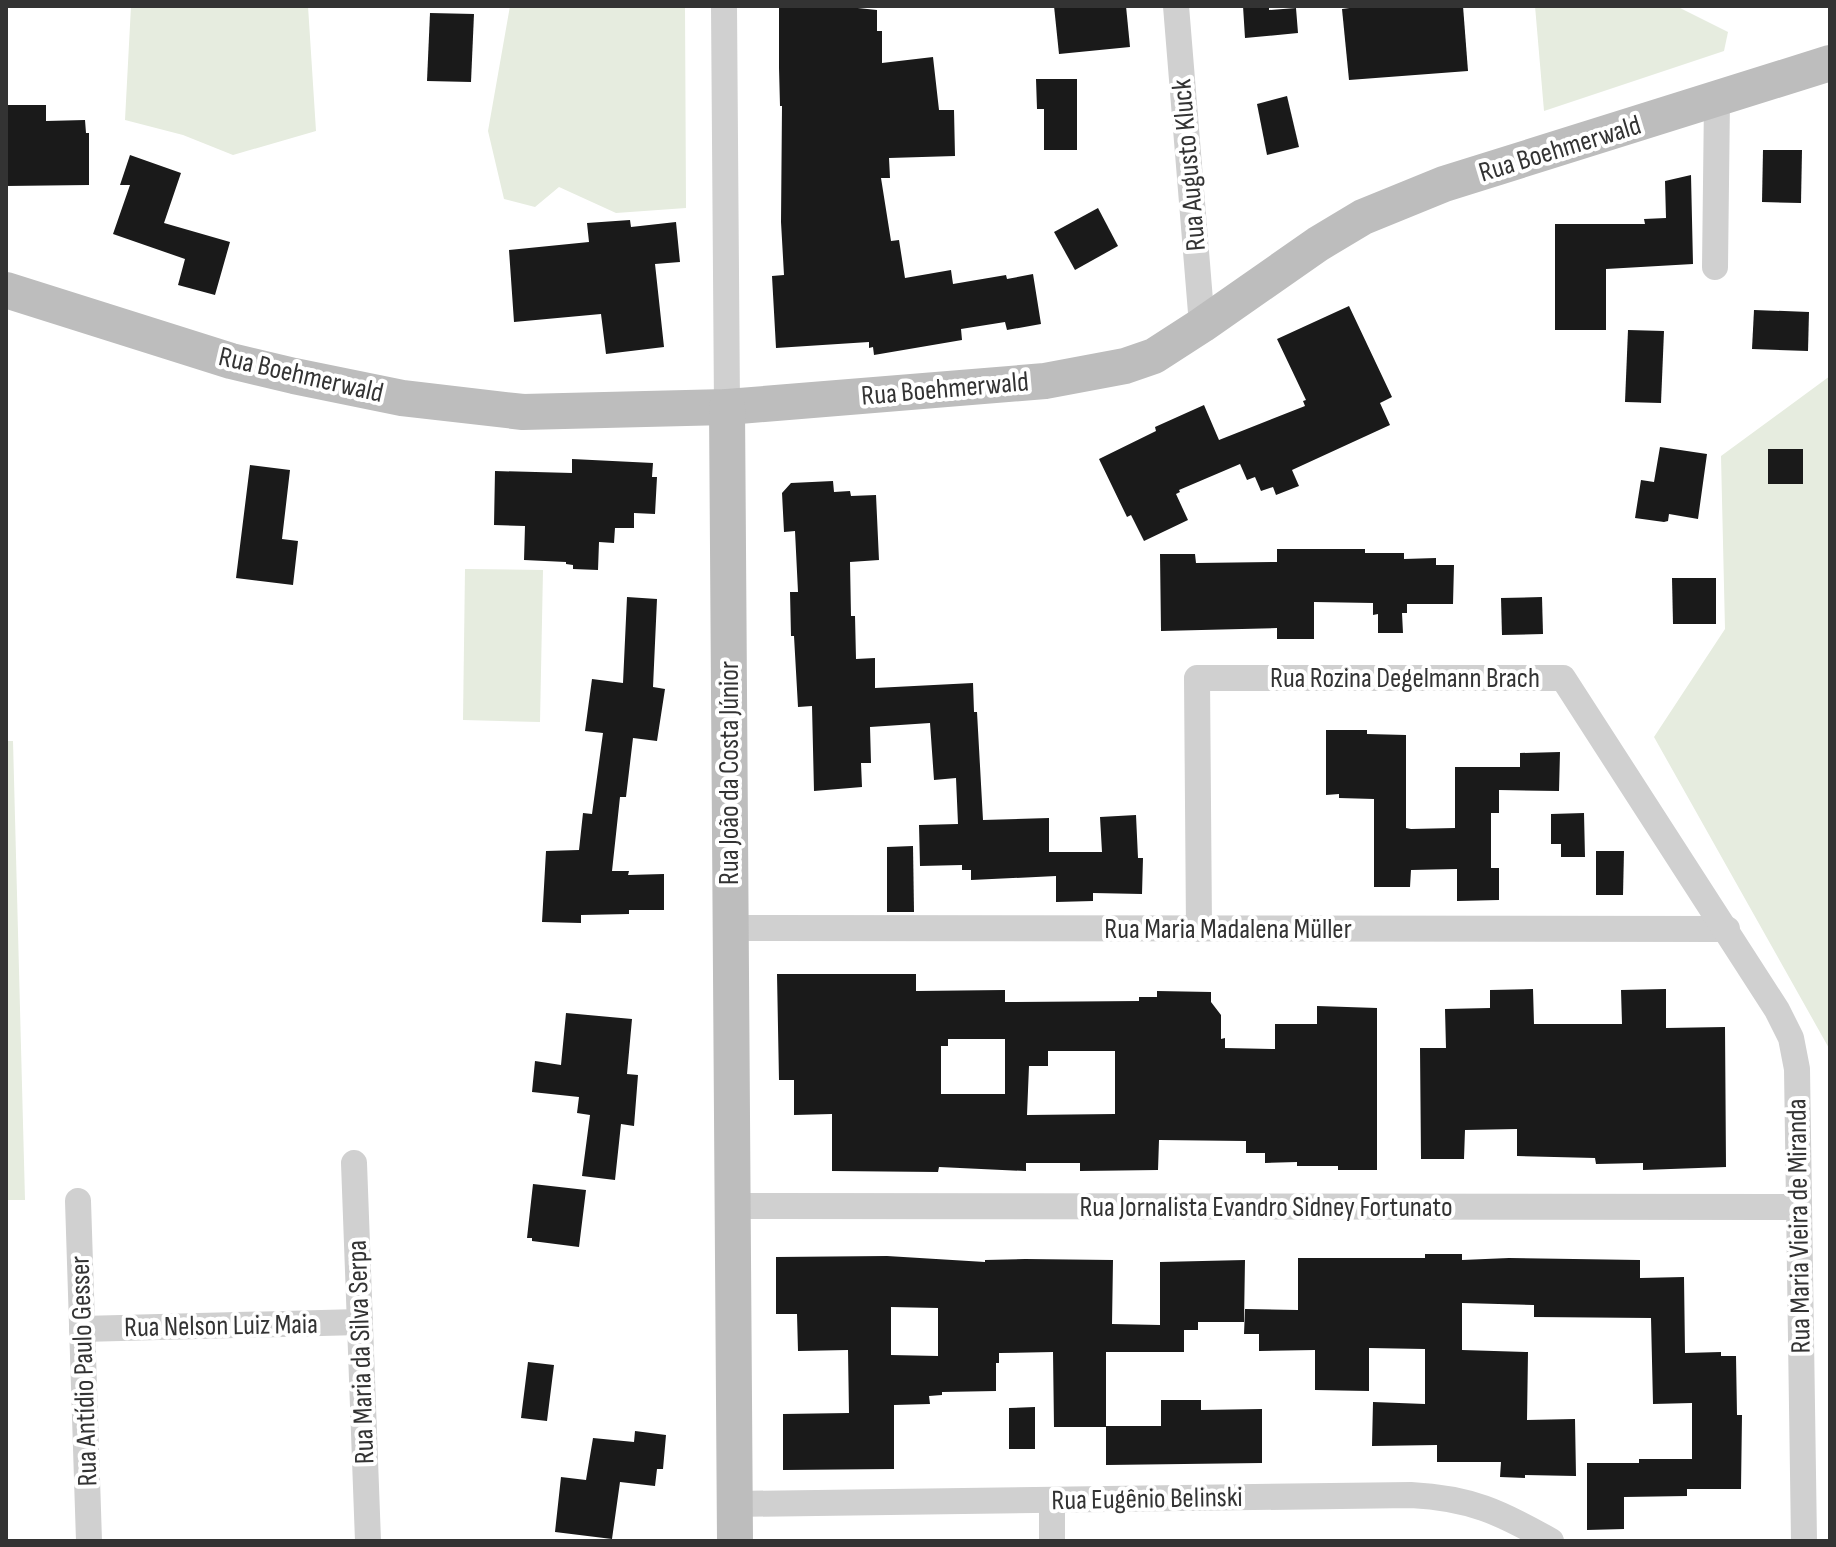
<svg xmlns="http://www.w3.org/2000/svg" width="1836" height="1547" font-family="'Sofia Sans Condensed',sans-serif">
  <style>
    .green { fill: #e6ecdf }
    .building { fill: #1a1a1a; fill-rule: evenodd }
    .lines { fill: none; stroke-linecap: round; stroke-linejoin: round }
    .street { stroke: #d0d0d0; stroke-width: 26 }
    .secondary { stroke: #bdbdbd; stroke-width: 36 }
    .labels { text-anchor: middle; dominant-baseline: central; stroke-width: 8; stroke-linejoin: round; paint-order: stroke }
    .street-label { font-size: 28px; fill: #333; stroke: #fff }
  </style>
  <rect width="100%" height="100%" fill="#fff"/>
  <g class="green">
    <path d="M131 6H308L316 131 233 155 183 135 125 120Z"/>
    <path d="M510 6H685L686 208 616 213 559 187 535 207 504 199 488 131Z"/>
    <path d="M1535 6H1676L1728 32 1724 51 1544 111Z"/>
    <path d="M1830 376V1050L1654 737 1725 629 1721 456Z"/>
    <path d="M465 569 543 570 540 722 463 720Z"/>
    <path d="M6 741H13L25 1200H6Z"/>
  </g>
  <g class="building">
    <path d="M1054 6H1126L1130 47 1059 54Z"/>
    <path d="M1243 6H1269V10L1296 8 1298 33 1245 38Z"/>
    <path d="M1364 6H1463L1468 71 1349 80 1342 9Z"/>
    <path d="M848 7 877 10V31H882V63L933 57 939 110H954L955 156 889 158 890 178H881L891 241 899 240 905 278 951 270 953 284 1006 275 1007 279 1033 274 1041 324 1007 330 1005 322 961 329 962 340 874 355 873 347 869 348V342L776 348 772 276 784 275 781 222 782 106H780L779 68V8Z"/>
    <path d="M430 13 474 14 471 82 427 81Z"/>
    <path d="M1036 79H1077V150H1044V109H1037Z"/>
    <path d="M1287 96 1299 147 1267 155 1257 104Z"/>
    <path d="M6 105H46V121L85 120 86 133H89V185L6 186Z"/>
    <path d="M1763 150H1802L1801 203 1762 202Z"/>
    <path d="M130 155 181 173 164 223 230 242 215 295 178 285 185 259 113 234 130 185H120Z"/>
    <path d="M1691 175 1693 264 1606 269V330H1555V224H1645L1644 219 1666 218 1665 181Z"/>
    <path d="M1098 208 1118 246 1075 270 1054 232Z"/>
    <path d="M630 220 631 227 676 222 680 262 655 264 664 347 606 354 601 314 514 322 509 250 589 242 587 223Z"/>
    <path d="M1349 306 1392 397 1380 403 1390 425 1292 470 1299 486 1276 495 1273 487 1261 491 1255 477 1247 480 1240 464 1179 490 1180 492 1176 494 1188 520 1144 541 1131 515 1127 517 1099 459 1156 431 1155 427 1204 405 1219 440 1305 406 1303 401 1306 400 1277 339Z"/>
    <path d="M1754 310 1809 312 1808 351 1752 349Z"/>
    <path d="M1628 330 1664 331 1661 403 1625 402Z"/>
    <path d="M1660 447 1707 454 1698 519 1669 514 1668 521 1664 522 1635 518 1641 480 1654 482Z"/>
    <rect x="1768" y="449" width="35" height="35"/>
    <path d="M572 459 653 463 652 477H657L655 514 634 513V528H615L614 543 599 542 598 570 573 569V565L566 564V562L524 560 525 526 494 525 495 471 572 473Z"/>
    <path d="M250 465 290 470 282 539 298 541 293 585 236 578Z"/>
    <path d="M833 481 834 492 850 491 851 496 876 495 879 560 850 562 851 616H855L856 659 875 658V688L973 683 974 712H977L983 820 1049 818V852H1102L1100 817 1136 815 1138 858H1143L1142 894 1093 893V901L1056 902V876L971 880V870H962V865L920 866 919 825 958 824 956 778 934 780 930 723 870 727 871 763H861L862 787 814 791 812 706 798 707 794 636H791L790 592H798L795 531 784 532 782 493 791 483Z"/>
    <path d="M1277 549H1365V553H1404V559L1436 558V565H1454L1453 604H1407V613H1402L1403 633H1378V614L1373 615V603L1314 602V639H1277V628L1161 631 1160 554H1195L1196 563 1277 562Z"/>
    <path d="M1672 578H1716V624H1673Z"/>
    <path d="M627 597 657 599 653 687 665 689 657 741 633 738 626 797H620L612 871H629L628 875 664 874V910H629V914L581 915V923L542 922 546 851 579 850 583 813 592 814 603 733 585 731 592 679 623 683Z"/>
    <path d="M1542 597 1543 634 1502 635 1501 598Z"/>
    <path d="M1326 730H1367V734L1406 735V828L1411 829 1455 828V767H1520V753L1560 752 1559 791 1499 790V813H1491V868H1499V900L1457 901V869L1411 870 1410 887H1374V799L1339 798V794L1326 795Z"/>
    <path d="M1584 813 1585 857H1561V844H1551V814Z"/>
    <path d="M913 846 914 912H887V847Z"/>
    <path d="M1596 851H1624L1623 895H1596Z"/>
    <path d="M777 974H916V991L1005 990V1002L1139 1001V997H1157V991L1211 992V1002L1221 1015V1039L1225 1038V1048L1275 1049V1024H1317V1006L1377 1008V1170H1338V1166H1297V1162L1265 1163V1153H1246V1141L1159 1140 1158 1170 1080 1171V1163H1026V1171L939 1167 938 1172 832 1171V1114L794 1115V1080H779ZM948 1039H1005V1094H941V1046H948ZM1048 1051H1115V1114L1027 1115 1029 1066H1048Z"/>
    <path d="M1533 989 1534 1024H1622L1621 990 1666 989V1028L1725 1027 1726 1167 1643 1170V1163L1596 1164 1595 1158 1517 1156V1129L1465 1130 1464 1159H1421L1420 1048H1446L1445 1009 1490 1008V990Z"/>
    <path d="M566 1013 632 1019 627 1074 638 1075 634 1126 621 1124 615 1180 582 1176 590 1115 577 1113 579 1097 532 1092 535 1061 561 1065Z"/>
    <path d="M533 1184 586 1190 579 1247 532 1241V1238H527Z"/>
    <path d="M1425 1254H1462V1260L1509 1258 1640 1260V1278L1684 1277 1685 1353 1721 1352V1356H1736L1737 1415H1742L1741 1489H1687V1496L1624 1497V1529L1587 1530V1463H1639V1459H1692V1403L1653 1404 1651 1318 1534 1317V1305L1462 1303V1350L1528 1352 1527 1420 1575 1419 1576 1476 1525 1475V1478L1500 1477 1501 1462H1437V1445L1372 1446 1373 1402 1425 1404V1349L1369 1348V1391L1315 1390V1350L1259 1351V1334H1244L1245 1309 1298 1310V1258H1425Z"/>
    <path d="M887 1256 985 1262V1260L1025 1259 1113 1260 1112 1324 1160 1325V1262L1245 1260 1244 1322H1198V1330H1184V1352H1106V1427H1054L1053 1352 999 1353V1363H996V1391L942 1392V1395L929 1396 930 1404 894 1405V1469L783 1470V1414L849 1413 848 1350 798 1351 797 1314H776V1257ZM891 1307 938 1308V1356L891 1355Z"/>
    <path d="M528 1362 554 1365 547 1421 521 1418Z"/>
    <path d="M1161 1400H1201V1410L1262 1409V1463L1106 1465V1426H1161Z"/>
    <path d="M1035 1407V1449H1009V1408Z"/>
    <path d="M635 1431 666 1435 663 1469H657L655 1486 620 1482 612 1539 555 1532 561 1477 586 1480 593 1438 634 1442Z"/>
  </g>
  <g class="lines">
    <g class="street">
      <path d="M724 6 727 407"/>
      <path d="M1176 6 1202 325"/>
      <path d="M1715 267 1717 100"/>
      <path d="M730 928 1727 929"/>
      <path d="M1199 929 1197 678H1563L1777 1010 1791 1038 1797 1069 1804 1541"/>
      <path d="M354 1163 368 1541"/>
      <path d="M78 1201 89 1541"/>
      <path d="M732 1206 1799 1207"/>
      <path d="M82 1329 360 1322"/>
      <path d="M734 1504 1411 1495C1470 1498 1500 1512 1551 1541"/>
      <path d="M1052 1541V1500"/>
    </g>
    <g class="secondary">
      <path d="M6 290 231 361 294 376 402 398 523 412 727 407 1045 381 1125 366 1154 356 1202 325 1318 244 1363 217 1444 184 1830 63"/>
      <path d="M727 407 735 1541"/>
    </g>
  </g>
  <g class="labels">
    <g class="street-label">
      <text transform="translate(1560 149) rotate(-17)">Rua Boehmerwald</text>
      <text transform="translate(1189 165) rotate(-95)">Rua Augusto Kluck</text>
      <text transform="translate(301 375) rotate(13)">Rua Boehmerwald</text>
      <text transform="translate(945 389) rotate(-5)">Rua Boehmerwald</text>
      <text x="1405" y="678">Rua Rozina Degelmann Brach</text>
      <text transform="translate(729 773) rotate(-90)">Rua João da Costa Júnior</text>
      <text x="1228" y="929">Rua Maria Madalena Müller</text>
      <text x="1266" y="1207">Rua Jornalista Evandro Sidney Fortunato</text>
      <text transform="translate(1799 1226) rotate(-91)">Rua Maria Vieira de Miranda</text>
      <text transform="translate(221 1326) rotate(-1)">Rua Nelson Luiz Maia</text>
      <text transform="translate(361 1352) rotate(-92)">Rua Maria da Silva Serpa</text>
      <text transform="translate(84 1371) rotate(-92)">Rua Antídio Paulo Gesser</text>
      <text transform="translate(1147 1499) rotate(-1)">Rua Eugênio Belinski</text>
    </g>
  </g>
  <rect width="1836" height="1547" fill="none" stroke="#333333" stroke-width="16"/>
</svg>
